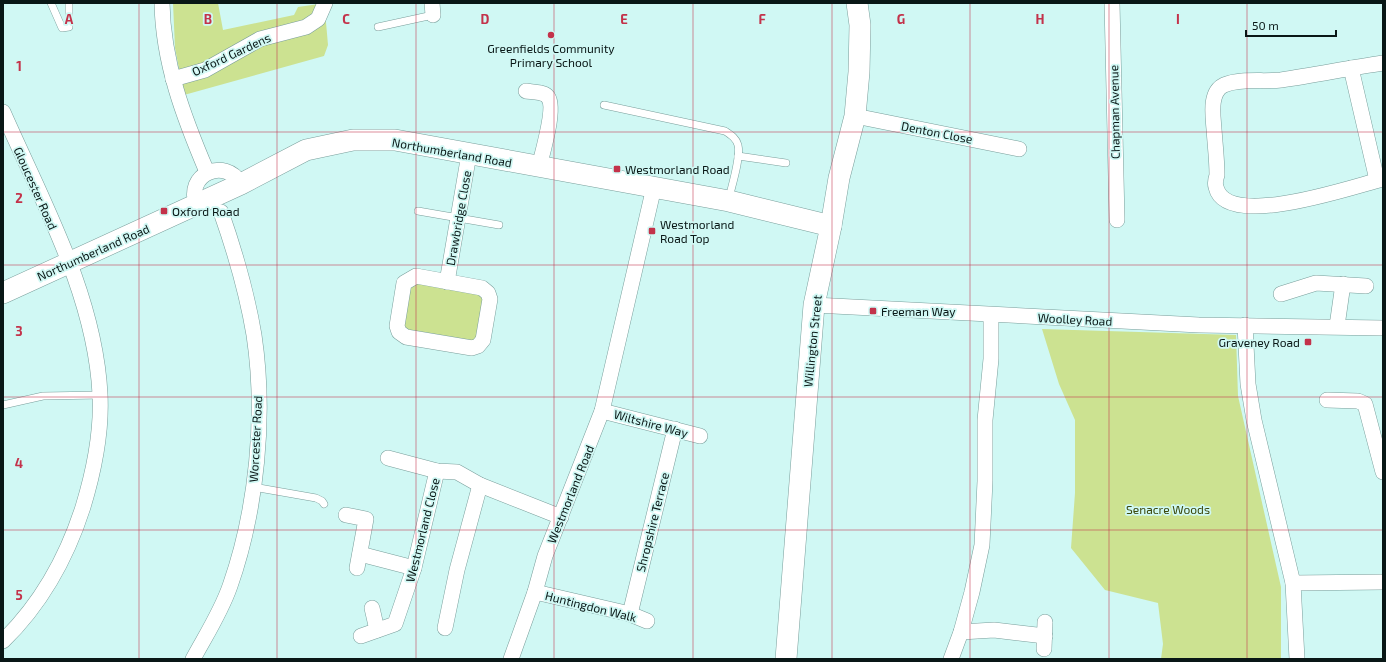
<svg xmlns="http://www.w3.org/2000/svg" width="1386" height="662" font-family="'Exo 2',sans-serif">
  <style>
    .green { fill: #cce291 }
    .lines { fill: none; stroke-linecap: round; stroke-linejoin: round }
    .lane-casing { stroke: #799e9b; stroke-width: 8 }
    .street-casing { stroke: #799e9b; stroke-width: 16 }
    .secondary-casing { stroke: #799e9b; stroke-width: 22 }
    .lane { stroke: #fff; stroke-width: 7 }
    .street { stroke: #fff; stroke-width: 15 }
    .secondary { stroke: #fff; stroke-width: 21 }
    .grid { fill: none; stroke: #c3324a; stroke-width: 1; stroke-opacity: 0.55 }
    .poi-dot { fill: #c3324a; stroke: #d0f8f4; stroke-width: 1.5 }
    .labels { text-anchor: middle; dominant-baseline: central; stroke-width: 3.5; stroke-linejoin: round; paint-order: stroke }
    .poi-label { font-size: 12px; fill: #091716; stroke: #d0f8f4; text-anchor: start }
    .street-label { font-size: 12px; fill: #091716; stroke: #d0f8f4 }
    .park-label { font-size: 12px; fill: #3b470a; stroke: #d0f8f4 }
    .grid-label { font-size: 13px; text-anchor: middle; font-weight: bold; fill: #c3324a; stroke: #d0f8f4; stroke-width: 3.5; stroke-linejoin: round; paint-order: stroke }
  </style>
  <rect width="100%" height="100%" fill="#d0f8f4"/>
  <g class="green">
    <path d="M173 3H218L223 30 294 15 298 7 319 4 325 11 328 45 324 56 184 95 175 48Z"/>
    <path d="M416 281 483 295 477 338 474 341 423 332 408 331 403 326 409 286Z"/>
    <path d="M1042 329 1236 335 1238 396 1281 587V659H1161L1163 644 1158 603 1105 590 1071 548 1075 493V420L1059 384Z"/>
  </g>
  <g class="lines">
    <defs>
      <g id="lane">
        <path d="M51 3 62 28 69 27V3"/>
        <path d="M378 27 433 15"/>
        <path d="M604 105 725 131C731 135 736 138 738 145 741 157 732 185 729 198"/>
        <path d="M738 156 786 163"/>
        <path d="M418 211 499 225"/>
        <path d="M3 405 43 396 100 395"/>
        <path d="M253 487 316 498 322 501 324 504"/>
      </g>
      <g id="street">
        <path d="M162 3C163 63 184 118 207 172"/>
        <path d="M432 3 433 15"/>
        <path d="M1112 3 1117 220"/>
        <path d="M1383 63C1349 68 1315 75 1281 80 1263 82 1241 78 1224 85 1209 92 1213 116 1214 129 1215 144 1217 160 1217 175 1216 178 1215 184 1216 187 1226 231 1354 186 1383 179"/>
        <path d="M1351 68 1377 180"/>
        <path d="M173 79 205 70 260 39 306 27 318 19 325 3"/>
        <path d="M526 91C532 92 543 92 547 96 557 105 542 154 539 167"/>
        <path d="M3 112C42 201 95 295 100 394 102 432 94 471 83 507 67 557 41 604 3 641"/>
        <path d="M855 116 1019 149"/>
        <path d="M197 205C184 175 225 156 241 184"/>
        <path d="M416 276 482 288 488 293 490 299 483 340 478 346 472 348 406 337 399 332 397 326 404 283Z"/>
        <path d="M447 282 469 154"/>
        <path d="M1281 294 1316 283 1366 286"/>
        <path d="M814 305 1199 325 1383 328"/>
        <path d="M1245 325 1248 384 1254 420 1293 583 1297 659"/>
        <path d="M1337 326 1343 284"/>
        <path d="M1327 400 1358 401 1365 404 1383 472"/>
        <path d="M602 411 700 436"/>
        <path d="M388 458 437 471 457 472 480 485 561 517"/>
        <path d="M346 515 366 519 357 568"/>
        <path d="M360 554 414 568"/>
        <path d="M1293 583 1383 582"/>
        <path d="M535 592 630 614 647 621"/>
        <path d="M372 608 377 630"/>
        <path d="M630 614 675 429"/>
        <path d="M445 628 457 570 480 485"/>
        <path d="M961 632 994 630 1045 636"/>
        <path d="M361 636 395 624 414 568 437 471"/>
        <path d="M1044 649 1045 622"/>
        <path d="M193 659C206 635 221 612 230 586 257 509 266 415 254 335 247 293 235 252 221 212"/>
        <path d="M511 659 535 592 545 556 602 411 654 187"/>
        <path d="M951 659 961 632 972 592 982 545 985 481V420L991 359V315"/>
      </g>
      <g id="secondary">
        <path d="M3 293 241 184 306 150 353 140H395L729 201 831 226"/>
        <path d="M786 659 814 305 831 226 839 178 855 116 859 72 860 25 857 3"/>
      </g>
    </defs>
    <use href="#lane" class="lane-casing"/>
    <use href="#street" class="street-casing"/>
    <use href="#secondary" class="secondary-casing"/>
    <use href="#lane" class="lane"/>
    <use href="#street" class="street"/>
    <use href="#secondary" class="secondary"/>
  </g>
  <path class="grid" d="M139 3V659M277 3V659M416 3V659M554 3V659M693 3V659M832 3V659M970 3V659M1109 3V659M1247 3V659M3 132H1383M3 265H1383M3 397H1383M3 530H1383"/>
  <g class="poi-dot">
    <circle cx="551" cy="35" r="4"/>
    <rect x="613" y="165" width="8" height="8" rx="2"/>
    <rect x="160" y="207" width="8" height="8" rx="2"/>
    <rect x="648" y="227" width="8" height="8" rx="2"/>
    <rect x="869" y="307" width="8" height="8" rx="2"/>
    <rect x="1304" y="338" width="8" height="8" rx="2"/>
  </g>
  <g class="labels">
    <g class="poi-label">
      <text x="551" y="48" text-anchor="middle">Greenfields Community<tspan x="551" dy="14">Primary School</tspan></text>
      <text x="625" y="169">Westmorland Road</text>
      <text x="172" y="211">Oxford Road</text>
      <text x="660" y="224">Westmorland<tspan x="660" dy="14">Road Top</tspan></text>
      <text x="881" y="311">Freeman Way</text>
      <text x="1300" y="342" text-anchor="end">Graveney Road</text>
    </g>
    <g class="street-label">
      <text transform="translate(231 54) rotate(-25)">Oxford Gardens</text>
      <text transform="translate(1114 112) rotate(-91)">Chapman Avenue</text>
      <text transform="translate(937 132) rotate(11)">Denton Close</text>
      <text transform="translate(452 152) rotate(10)">Northumberland Road</text>
      <text transform="translate(36 188) rotate(66)">Gloucester Road</text>
      <text transform="translate(458 218) rotate(-80)">Drawbridge Close</text>
      <text transform="translate(93 252) rotate(-24)">Northumberland Road</text>
      <text transform="translate(1075 319) rotate(3)">Woolley Road</text>
      <text transform="translate(812 341) rotate(-84)">Willington Street</text>
      <text transform="translate(651 423) rotate(15)">Wiltshire Way</text>
      <text transform="translate(255 439) rotate(-87)">Worcester Road</text>
      <text transform="translate(570 494) rotate(-68)">Westmorland Road</text>
      <text transform="translate(652 522) rotate(-76)">Shropshire Terrace</text>
      <text transform="translate(422 530) rotate(-76)">Westmorland Close</text>
      <text transform="translate(591 606) rotate(14)">Huntingdon Walk</text>
    </g>
    <g class="park-label">
      <text x="1168" y="509">Senacre Woods</text>
    </g>
  </g>
  <g class="grid-label">
    <text x="69" y="24">A</text>
    <text x="208" y="24">B</text>
    <text x="346" y="24">C</text>
    <text x="485" y="24">D</text>
    <text x="624" y="24">E</text>
    <text x="762" y="24">F</text>
    <text x="901" y="24">G</text>
    <text x="1040" y="24">H</text>
    <text x="1178" y="24">I</text>
    <text x="19" y="71">1</text>
    <text x="19" y="203">2</text>
    <text x="19" y="336">3</text>
    <text x="19" y="468">4</text>
    <text x="19" y="600">5</text>
  </g>
  <rect width="1386" height="662" fill="none" stroke="#091716" stroke-width="8"/>
  <path d="M1246 30v6h90v-6" fill="none" stroke="#091716" stroke-width="2"/>
  <text x="1252" y="30" font-size="12" fill="#091716" stroke="#d0f8f4" stroke-width="3" paint-order="stroke">50 m</text>
</svg>
